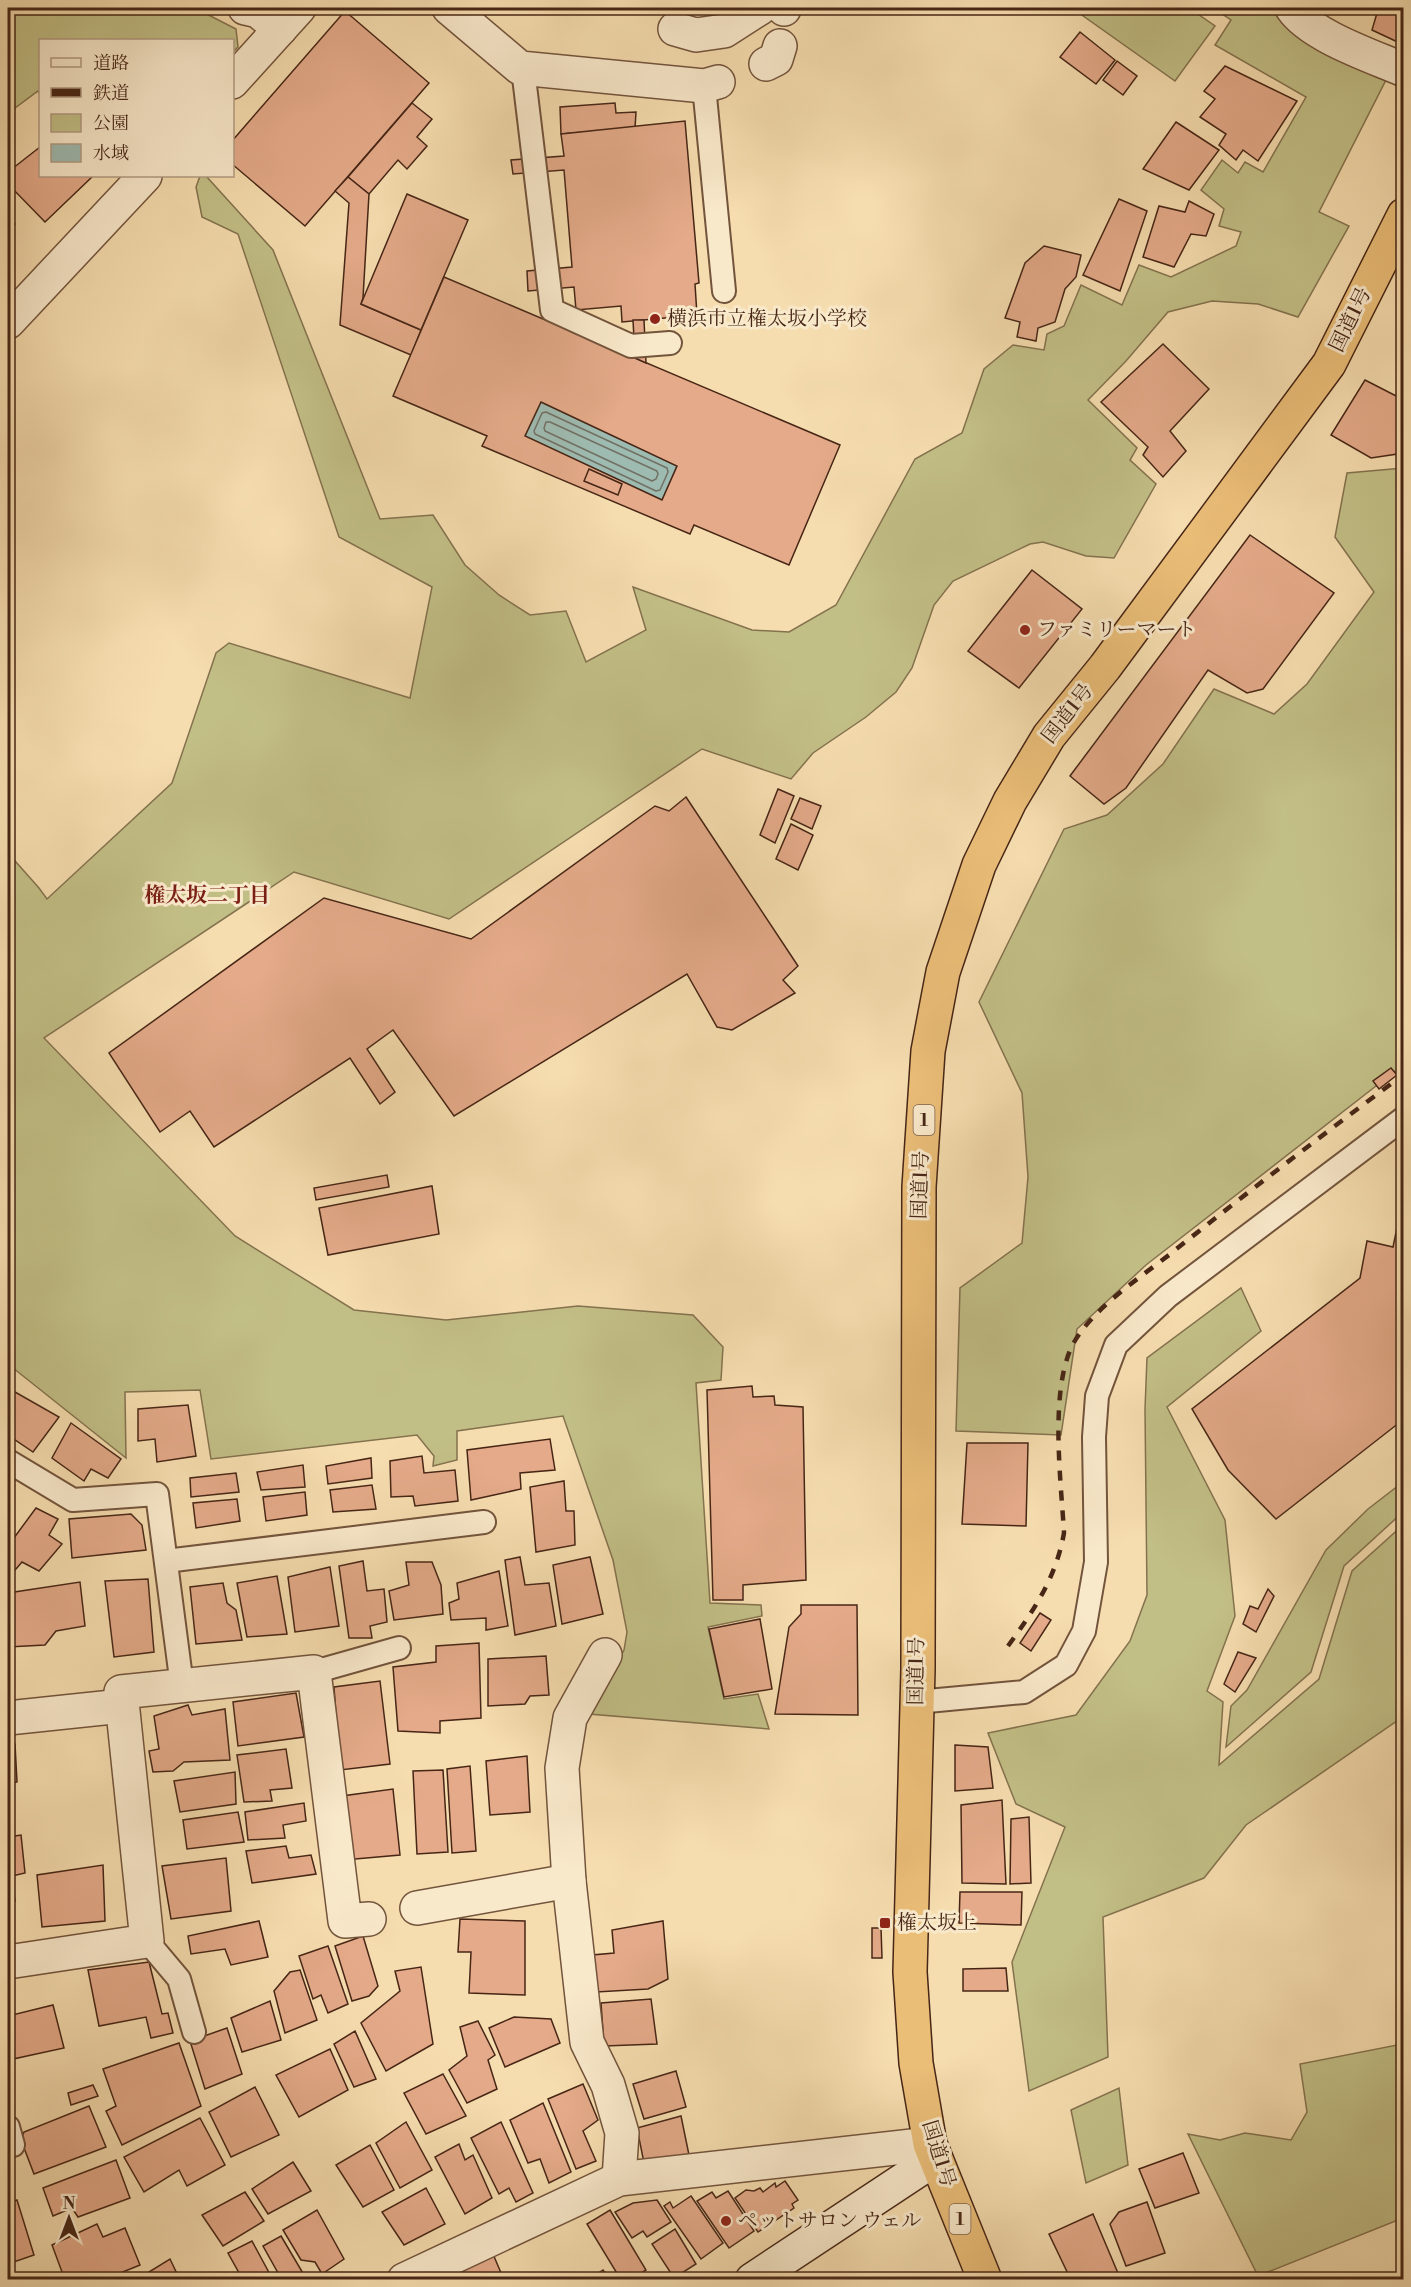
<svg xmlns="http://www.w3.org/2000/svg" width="1411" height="2287" font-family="'Libre Bodoni','Noto Serif JP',serif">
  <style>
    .green { fill: #c2bf86; stroke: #84724e; stroke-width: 1.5 }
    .water { fill: #9ebbb1; stroke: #7b7f73; stroke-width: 1.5 }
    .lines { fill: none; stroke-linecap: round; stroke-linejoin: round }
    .shore { stroke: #727064; stroke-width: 1.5 }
    .building { fill: #e4aa89; stroke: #472616; stroke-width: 1.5; fill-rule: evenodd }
    .lane-casing { stroke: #73543c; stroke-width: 26 }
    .street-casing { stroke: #73543c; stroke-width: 36 }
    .secondary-casing { stroke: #472616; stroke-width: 36 }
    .highway-casing { stroke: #472616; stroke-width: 36 }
    .lane { stroke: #f9e9cb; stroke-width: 22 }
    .street { stroke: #f9e9cb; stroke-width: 33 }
    .secondary { stroke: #f9e9cb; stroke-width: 33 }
    .highway { stroke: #ebbe78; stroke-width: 33 }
    .rail { stroke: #472616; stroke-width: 4.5; stroke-dasharray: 10 10; stroke-linecap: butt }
    .poi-dot { fill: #8f2418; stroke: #f9e9cb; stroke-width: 2 }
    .labels { text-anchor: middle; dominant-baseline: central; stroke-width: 6; stroke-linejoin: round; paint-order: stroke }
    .shield { fill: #f9e9cb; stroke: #7c604c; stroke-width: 1.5 }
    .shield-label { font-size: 18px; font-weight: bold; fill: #472616 }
    .poi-label { font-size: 20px; fill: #472616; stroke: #f9e9cb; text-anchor: start }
    .street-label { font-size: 20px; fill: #472616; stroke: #f9e9cb }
    .neighbourhood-label { font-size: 21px; font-weight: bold; fill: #7a1f14; stroke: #f9e9cb }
  </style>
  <rect width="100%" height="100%" fill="#f6ddaf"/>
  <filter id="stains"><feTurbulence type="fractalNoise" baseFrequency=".00333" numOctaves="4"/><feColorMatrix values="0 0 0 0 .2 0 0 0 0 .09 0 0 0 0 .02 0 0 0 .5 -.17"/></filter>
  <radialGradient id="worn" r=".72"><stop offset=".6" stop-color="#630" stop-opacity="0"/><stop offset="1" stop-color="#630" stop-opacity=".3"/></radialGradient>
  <g class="green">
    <path d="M8 8H195L236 29 238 47 233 52 232 40H40V95L38 91 15 108 8 101Z"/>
    <path d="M1072 8H1189L1215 26 1175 81Z"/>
    <path d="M1213 8H1281L1389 74 1319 212 1349 226 1298 317 1258 304 1212 301 1168 312 1126 361 1088 400 1137 448 1130 460 1156 484 1114 558 1086 556 1043 542 1030 544 953 581 934 605 912 668 896 692 866 717 813 753 791 779 702 749 449 919 294 872 44 1038 235 1236 354 1310 446 1320 578 1306 693 1315 723 1347 721 1380 696 1383 710 1603 761 1605 762 1616 708 1627 724 1699 758 1694 769 1729 589 1714 624 1650 627 1632 613 1560 563 1416 457 1431V1460L433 1466 434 1456 417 1435 211 1459 200 1390 125 1392 126 1458 8 1364V853L39 888 47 899 172 783 216 653 229 643 410 698 432 587 339 537 238 234 202 217 196 187 200 176H206L273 250 380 519 433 515 465 565 499 595 530 615 566 611 586 662 646 630 633 587 752 630 789 632 836 605 915 459 962 433 984 369 1013 345 1044 350 1047 334 1064 326 1081 285 1122 305 1139 265 1171 277 1236 246 1241 232 1219 226 1224 209 1201 190 1222 160 1238 173 1245 162 1263 172 1306 97 1215 45 1231 20Z"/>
    <path d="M1403 468 1404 1002 1398 1005 1403 1015V1065L1146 1265 1077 1329 1061 1435 956 1431 960 1288 1022 1243 1028 1177 1022 1093 979 1002 1064 829 1107 815 1163 764 1214 689 1274 714 1307 684 1374 592 1335 537 1347 473Z"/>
    <path d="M1241 1288 1261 1331 1167 1407 1225 1520 1235 1616 1207 1691 1223 1702 1219 1765 1319 1679 1352 1571 1403 1525V1719L1397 1721 1246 1825 1204 1878 1103 1917 1108 2057 1029 2091 1012 1962 1065 1827 1016 1804 988 1733 1076 1715 1130 1641 1147 1595 1145 1409 1147 1358Z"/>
    <path d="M1403 1482V1512L1344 1566 1311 1672 1226 1747 1231 1706 1247 1690 1326 1550 1368 1509Z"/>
    <path d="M1397 2045 1404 2071 1403 2218 1258 2276 1188 2134 1220 2140 1245 2133 1291 2140 1307 2112 1300 2064Z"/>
    <path d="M1119 2088 1128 2165 1086 2183 1071 2110Z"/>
  </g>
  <path class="water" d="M541 402 677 466 662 500 525 436Z"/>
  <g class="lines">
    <g class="shore">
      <path d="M546 412 667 468 668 472 660 490 656 491 535 434 534 431 542 413Z"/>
      <path d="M546 422H550L657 471 658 474 656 479 652 481 545 431 544 428Z"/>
    </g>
  </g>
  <g class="building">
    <path d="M1375 8H1404V45L1372 30 1377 13Z"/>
    <path d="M345 11 429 83 305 226 232 164V141Z"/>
    <path d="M1080 32 1115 60 1096 84 1060 57Z"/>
    <path d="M1117 61 1137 76 1123 95 1103 80Z"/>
    <path d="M1225 66 1297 101 1258 161 1243 150 1236 160 1219 145 1226 134 1200 117 1215 99 1204 91Z"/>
    <path d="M412 103 432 119 417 137 427 146 407 169 398 160 369 194 348 177Z"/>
    <path d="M615 103 616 113 636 112 635 128 561 134 560 107Z"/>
    <path d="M685 121 699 283 695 284 697 315 622 322 621 306 576 310 574 287 528 291 527 271 572 267 564 170 513 174 511 160 564 156 561 134Z"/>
    <path d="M1176 122 1219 150 1189 190 1143 169Z"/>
    <path d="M40 147V176H93L45 222 8 184V172Z"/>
    <path d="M348 177 369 194 363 298 361 304 421 330 411 355 340 325 349 203 335 191Z"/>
    <path d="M407 194 468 220 421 330 361 304Z"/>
    <path d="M1119 199 1147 211 1120 291 1083 275Z"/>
    <path d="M1189 201 1214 214 1206 236 1191 234 1174 267 1143 257 1159 206 1185 212Z"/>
    <path d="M8 217 15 224 8 232Z"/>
    <path d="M1044 246 1081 255 1076 277 1065 289 1055 322 1038 328 1036 341 1017 337 1020 322 1005 318 1025 263Z"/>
    <path d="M444 277 840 445 789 565 694 525 690 534 482 446 487 436 393 396ZM541 402 677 466 662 500 525 436Z"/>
    <path d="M633 320H644L646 363 635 358Z"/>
    <path d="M1163 344 1209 389 1170 431 1186 451 1163 477 1143 455 1148 447 1101 402Z"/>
    <path d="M1365 380 1404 400V453L1371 458 1331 435Z"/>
    <path d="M589 469 622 484 618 495 584 481Z"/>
    <path d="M1250 535 1334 593 1263 689 1247 693 1208 670 1126 788 1104 804 1070 776Z"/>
    <path d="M1032 570 1082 609 1019 688 968 651Z"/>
    <path d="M778 789 794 796 775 843 760 835Z"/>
    <path d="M686 797 798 966 783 980 795 993 732 1030 717 1027 687 974 454 1116 393 1030 367 1049 395 1092 380 1104 350 1058 214 1147 190 1111 160 1132 109 1053 324 898 471 939 655 806 669 811Z"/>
    <path d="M800 798 821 806 812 829 791 819Z"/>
    <path d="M791 824 813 835 798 870 776 859Z"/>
    <path d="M1391 1068 1397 1075 1379 1089 1373 1081Z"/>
    <path d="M387 1175 389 1187 316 1200 314 1188Z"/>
    <path d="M432 1186 439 1234 328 1255 319 1208Z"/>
    <path d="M1399 1218H1404V1419L1276 1519 1228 1470 1192 1409 1360 1278 1367 1241 1393 1247Z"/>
    <path d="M752 1386 753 1397 774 1396 775 1405 803 1407 806 1580 743 1585V1600H713L707 1390Z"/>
    <path d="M8 1388 59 1417 33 1452 8 1435Z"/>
    <path d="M188 1405 196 1456 157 1462 155 1439 138 1441V1409Z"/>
    <path d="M71 1423 121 1459 108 1478 91 1469 84 1481 52 1458Z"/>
    <path d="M550 1439 555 1470 520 1473 521 1489 471 1500 467 1450Z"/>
    <path d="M967 1443H1028L1026 1526 962 1524Z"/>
    <path d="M422 1456 424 1473 455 1470 458 1501 415 1506 413 1496 391 1497 390 1461Z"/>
    <path d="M371 1458 372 1478 328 1484 326 1466Z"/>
    <path d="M303 1465 305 1487 261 1490 257 1472Z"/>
    <path d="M236 1473 239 1492 191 1497 190 1478Z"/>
    <path d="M564 1481 566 1511H574L575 1545 536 1552 530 1487Z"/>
    <path d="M372 1485 376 1509 333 1512 330 1490Z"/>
    <path d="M305 1492 307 1515 266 1521 263 1497Z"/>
    <path d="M237 1499 240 1521 196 1528 193 1503Z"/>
    <path d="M36 1508 58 1519 49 1535 62 1544 39 1571 22 1562 10 1576 8 1574V1546Z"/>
    <path d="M131 1514 142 1525 146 1550 72 1558 69 1519Z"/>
    <path d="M520 1557 525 1585 549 1583 556 1626 515 1635 505 1560Z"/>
    <path d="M590 1557 603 1614 562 1624 553 1565Z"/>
    <path d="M363 1561 367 1591 384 1589 387 1622 370 1626 372 1638H349L339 1566Z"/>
    <path d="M406 1562H432L441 1585 443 1614 394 1620 389 1591 409 1585Z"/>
    <path d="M330 1567 339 1626 295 1632 288 1577Z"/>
    <path d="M499 1571 508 1626 486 1630V1618L451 1620 449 1603 459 1599 457 1583Z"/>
    <path d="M277 1576 287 1634 247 1637 237 1583Z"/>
    <path d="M148 1579 154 1652 114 1657 105 1581Z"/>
    <path d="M80 1582 85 1626 56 1631 45 1645 8 1647V1593Z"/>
    <path d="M223 1583 227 1603 236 1610 242 1640 196 1644 190 1587Z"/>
    <path d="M1268 1589 1274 1596 1256 1632 1243 1624 1250 1606 1258 1609Z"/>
    <path d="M801 1605H857L858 1715 775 1714 789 1627 801 1614Z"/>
    <path d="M1040 1613 1051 1620 1031 1651 1020 1643Z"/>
    <path d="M760 1619 772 1689 724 1697 709 1629Z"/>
    <path d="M479 1643 481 1718 440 1721V1733L398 1731 393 1667 436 1662V1646Z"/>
    <path d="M1238 1652 1256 1658 1235 1692 1224 1684Z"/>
    <path d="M546 1656 549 1695 530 1696 525 1704 488 1706V1659Z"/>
    <path d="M380 1681 390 1764 340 1770 334 1687Z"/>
    <path d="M296 1693 304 1737 238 1746 233 1702Z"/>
    <path d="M188 1705 192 1715 225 1709 230 1760 184 1762 173 1771 153 1772 149 1751 159 1749 154 1716Z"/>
    <path d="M15 1744 17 1782 8 1784V1745Z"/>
    <path d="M955 1745 988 1747 993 1788 955 1791Z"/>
    <path d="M286 1749 292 1788 270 1790 272 1801 244 1802 237 1755Z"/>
    <path d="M527 1756 530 1812 490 1815 486 1761Z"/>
    <path d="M470 1766 476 1851 452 1853 447 1769Z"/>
    <path d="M443 1770 448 1852 417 1854 413 1771Z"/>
    <path d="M235 1772 236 1804 180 1812 174 1781Z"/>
    <path d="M393 1789 400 1855 344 1860 342 1796Z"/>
    <path d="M1002 1800 1006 1884 962 1883 961 1805Z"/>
    <path d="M304 1803 306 1821 283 1825 285 1838 248 1840 245 1812Z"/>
    <path d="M238 1812 244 1842 187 1849 183 1820Z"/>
    <path d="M1029 1817 1031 1883 1010 1884 1011 1819Z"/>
    <path d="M21 1835 25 1873 12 1876 15 1901 8 1902V1837Z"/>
    <path d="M286 1846 289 1858 311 1855 316 1874 252 1883 246 1851Z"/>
    <path d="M226 1858 231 1911 171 1919 162 1866Z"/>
    <path d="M103 1865 105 1921 42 1927 37 1875Z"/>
    <path d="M960 1892H1022L1021 1925 959 1923Z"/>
    <path d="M460 1919 525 1921V1995L469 1993 471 1952H458Z"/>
    <path d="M259 1921 268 1957 231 1965 225 1949 191 1954 188 1936Z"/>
    <path d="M663 1921 668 1979 648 1989 596 1992 592 1955 614 1953 612 1930Z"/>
    <path d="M872 1928H881L882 1958H872Z"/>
    <path d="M363 1936 378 1986 369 1996 352 2001 335 1946Z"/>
    <path d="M328 1946 348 2004 328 2013 321 1995 313 1999 299 1956Z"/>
    <path d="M149 1962 162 2014 168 2013 173 2033 151 2038 146 2017 99 2026 88 1970Z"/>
    <path d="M421 1967 433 2044 386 2071 361 2023 400 1991 395 1971Z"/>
    <path d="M1006 1968 1008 1991H963V1969Z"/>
    <path d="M300 1970 317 2020 285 2033 274 1991 290 1972Z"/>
    <path d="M651 1999 657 2044 604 2046 601 2003Z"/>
    <path d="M270 2001 281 2040 242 2052 231 2018Z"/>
    <path d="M53 2005 64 2048 13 2059 8 2038V2016Z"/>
    <path d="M514 2017 551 2019 560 2043 505 2067 489 2028Z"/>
    <path d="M478 2021 495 2055 488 2060 497 2089 467 2103 449 2070 467 2056 460 2027Z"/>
    <path d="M227 2028 242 2074 205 2089 190 2041Z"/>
    <path d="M355 2031 376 2079 354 2087 334 2044Z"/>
    <path d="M179 2043 201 2106 122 2145 106 2111 116 2106 103 2069Z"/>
    <path d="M330 2049 348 2090 299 2117 276 2075Z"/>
    <path d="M676 2071 686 2107 644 2119 633 2084Z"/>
    <path d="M443 2074 466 2116 426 2134 404 2093Z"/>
    <path d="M583 2084 598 2120 583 2131 596 2161 576 2169 548 2099Z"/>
    <path d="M93 2085 98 2096 71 2105 68 2093Z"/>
    <path d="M255 2087 279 2135 231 2157 209 2112Z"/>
    <path d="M543 2103 571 2172 549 2183 540 2159 528 2163 510 2120Z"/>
    <path d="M89 2106 106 2147 34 2174 21 2140 24 2132Z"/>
    <path d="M681 2116 689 2155 644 2163 637 2128Z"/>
    <path d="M200 2118 225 2165 187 2186 179 2170 144 2192 124 2157Z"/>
    <path d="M406 2122 432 2170 400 2188 376 2143Z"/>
    <path d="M501 2122 533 2193 516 2202 509 2188 499 2194 471 2138Z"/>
    <path d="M459 2144 465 2160 473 2155 492 2198 465 2214 435 2157Z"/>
    <path d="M370 2145 394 2190 363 2207 336 2165Z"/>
    <path d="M1183 2153 1199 2193 1155 2208 1139 2169Z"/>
    <path d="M116 2160 130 2198 78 2217 72 2208 53 2216 43 2188Z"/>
    <path d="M293 2162 311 2191 268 2214 252 2189Z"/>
    <path d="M785 2181 798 2200 792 2204 794 2208 758 2232 735 2198 746 2190 754 2191 760 2188 763 2192 775 2183 776 2187Z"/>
    <path d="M426 2188 445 2224 404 2245 382 2212Z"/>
    <path d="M728 2191 754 2231 729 2248 697 2201 712 2192 716 2198Z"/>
    <path d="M245 2192 264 2221 223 2246 202 2215Z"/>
    <path d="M691 2196 723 2243 701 2259 664 2206 670 2202 673 2208Z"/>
    <path d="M17 2200 34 2255 8 2264V2203Z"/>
    <path d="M657 2200 671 2222 647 2237 643 2231 632 2238 615 2212 633 2203Z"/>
    <path d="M1147 2202 1165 2253 1126 2266 1110 2224 1119 2212Z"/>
    <path d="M317 2210 344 2259 322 2274 315 2262 301 2260 283 2230Z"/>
    <path d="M610 2210 646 2270 630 2280H621L587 2224Z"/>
    <path d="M1093 2214 1120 2278 1116 2280H1071L1049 2234Z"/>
    <path d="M97 2224 103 2237 125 2228 140 2265 103 2280H65L52 2245Z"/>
    <path d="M675 2229 696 2264 674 2278 652 2244Z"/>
    <path d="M281 2236 307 2280H282L263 2246Z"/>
    <path d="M252 2241 273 2280H243L228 2253Z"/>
    <path d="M493 2254 504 2280H444Z"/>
    <path d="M170 2259 180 2280H147L144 2275Z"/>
    <path d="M603 2270 610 2280H588Z"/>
    <path d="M47 2275 48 2280H19Z"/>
  </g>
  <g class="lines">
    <defs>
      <g id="lane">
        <path d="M523 69 552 310 631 346 670 343"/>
        <path d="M704 86 724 291"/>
        <path d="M8 1461 73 1500 157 1494 182 1686"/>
        <path d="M166 1561 484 1522"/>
        <path d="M314 1672 399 1648"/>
        <path d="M917 1702 1024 1692 1066 1665 1084 1631 1096 1562 1094 1437 1097 1396 1116 1345 1168 1296 1404 1118"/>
        <path d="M147 1941 179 1979 194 2032"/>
        <path d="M8 2127 13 2145"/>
      </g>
      <g id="street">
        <path d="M245 8 258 11 280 29"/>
        <path d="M449 8 520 68 704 86 718 82"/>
        <path d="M1292 8C1311 36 1372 56 1404 70"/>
        <path d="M784 9V8"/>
        <path d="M675 29 696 35 724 31 760 8"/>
        <path d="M766 64 776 59 780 46"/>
        <path d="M232 82 299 8"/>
        <path d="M8 322 145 176"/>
        <path d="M605 1655 570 1718 562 1768 569 1881 587 2042 608 2085 622 2133 619 2179"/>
        <path d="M8 1718 122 1706"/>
        <path d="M417 1908 569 1881"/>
        <path d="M8 1962 147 1941 121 1692 314 1672 345 1921 369 1919"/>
        <path d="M404 2280 619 2179 930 2144"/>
      </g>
      <path id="secondary" d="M752 2280 935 2159"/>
      <path id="highway" d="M985 2280 930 2144 916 2063 910 1972 918 1669 919 1187 928 1051 943 972 979 865 1010 801 1049 736 1105 667 1329 364 1404 215"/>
    </defs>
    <use href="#lane" class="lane-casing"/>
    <use href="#street" class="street-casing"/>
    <use href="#secondary" class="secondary-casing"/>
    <use href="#highway" class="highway-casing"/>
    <use href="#lane" class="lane"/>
    <use href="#street" class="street"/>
    <use href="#secondary" class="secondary"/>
    <use href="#highway" class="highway"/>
    <path class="rail" d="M1008 1646C1034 1610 1056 1578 1064 1533 1061 1480 1050 1396 1071 1348 1088 1312 1138 1279 1169 1255 1245 1194 1321 1136 1399 1078"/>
  </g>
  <g class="poi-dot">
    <circle cx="655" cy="319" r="6"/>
    <circle cx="1025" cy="630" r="6"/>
    <rect x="879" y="1917" width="12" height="12" rx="3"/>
    <circle cx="726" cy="2221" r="6"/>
  </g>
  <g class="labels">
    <g class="shield">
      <rect x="913.5" y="1105" width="21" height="30" rx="4.5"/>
      <rect x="949.5" y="2204" width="21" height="30" rx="4.5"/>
    </g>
    <g class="shield-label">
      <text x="924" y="1120">1</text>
      <text x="960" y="2219">1</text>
    </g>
    <g class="poi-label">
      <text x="667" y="319">横浜市立権太坂小学校</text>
      <text x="1037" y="630">ファミリーマート</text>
      <text x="897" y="1923">権太坂上</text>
      <text x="738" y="2221">ペットサロン ウェル</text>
    </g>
    <g class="street-label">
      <text transform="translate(1351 320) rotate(-64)">国道1号</text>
      <text transform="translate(1068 714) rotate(-52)">国道1号</text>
      <text transform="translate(921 1185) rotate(-88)">国道1号</text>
      <text transform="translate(917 1671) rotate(-89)">国道1号</text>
      <text transform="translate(938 2154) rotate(73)">国道1号</text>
    </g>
    <g class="neighbourhood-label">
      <text x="207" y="896">権太坂二丁目</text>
    </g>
  </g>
  <rect width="1411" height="2287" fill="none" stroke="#f6ddaf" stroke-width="30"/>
  <rect x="9" y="9" width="1393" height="2269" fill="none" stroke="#472616" stroke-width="3"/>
  <rect x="15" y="15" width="1381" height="2257" fill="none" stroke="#472616" stroke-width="1.5"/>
  <rect x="39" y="39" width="195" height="138" fill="#f9e9cb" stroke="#b29b83" stroke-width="1.5"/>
  <rect x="51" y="58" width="30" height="9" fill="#f9e9cb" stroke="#b29b83" stroke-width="1.5"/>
  <text x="93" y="69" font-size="18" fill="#472616">道路</text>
  <rect x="51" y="88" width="30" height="9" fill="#472616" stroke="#b29b83" stroke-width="1.5"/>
  <text x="93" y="99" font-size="18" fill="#472616">鉄道</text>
  <rect x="51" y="114" width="30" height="18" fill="#c2bf86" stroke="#b29b83" stroke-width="1.5"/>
  <text x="93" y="129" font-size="18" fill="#472616">公園</text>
  <rect x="51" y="144" width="30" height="18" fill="#9ebbb1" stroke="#b29b83" stroke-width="1.5"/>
  <text x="93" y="159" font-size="18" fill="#472616">水域</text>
  <g transform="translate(69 2218)" stroke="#f9e9cb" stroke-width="4.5" paint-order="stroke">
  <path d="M0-4.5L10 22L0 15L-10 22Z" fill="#472616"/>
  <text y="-9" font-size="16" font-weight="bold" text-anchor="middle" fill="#472616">N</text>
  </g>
  <rect width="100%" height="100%" filter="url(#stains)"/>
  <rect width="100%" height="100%" fill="url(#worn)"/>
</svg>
